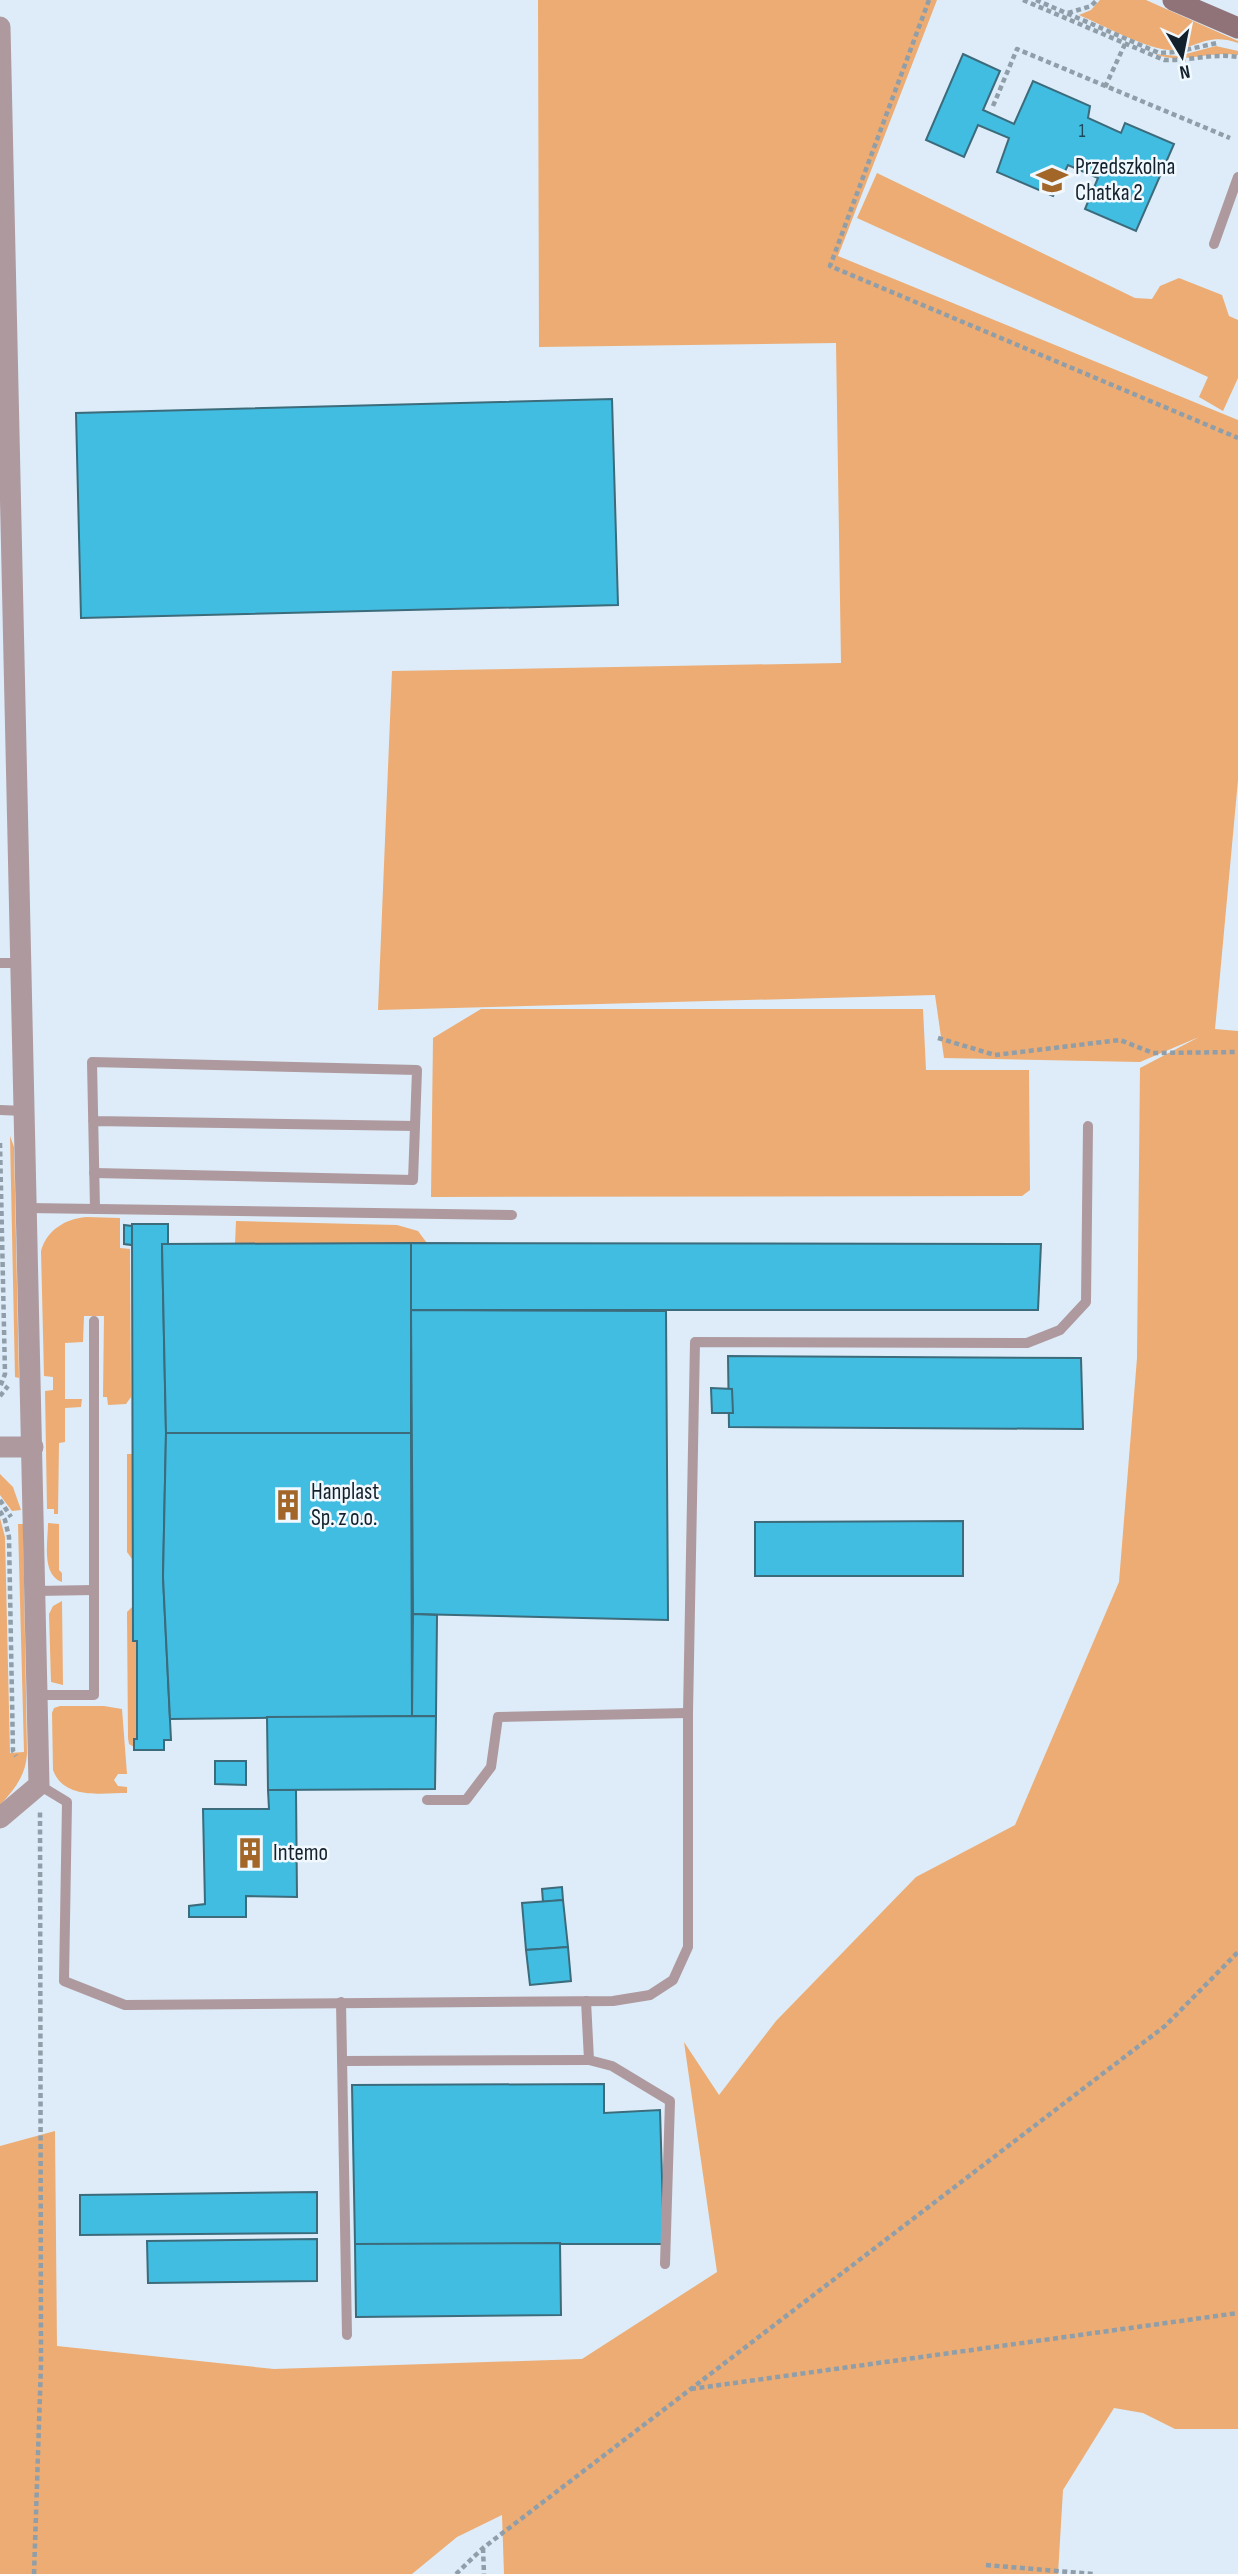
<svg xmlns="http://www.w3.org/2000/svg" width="1238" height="2574" font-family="'Sofia Sans Condensed',sans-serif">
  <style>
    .green { fill: #ecac73 }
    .building { fill: #42bde2; stroke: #3c6b7b; stroke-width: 2 }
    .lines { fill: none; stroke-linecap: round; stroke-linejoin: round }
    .path { stroke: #8f9ea9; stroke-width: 4.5; stroke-dasharray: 5 3.5; stroke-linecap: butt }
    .lane { stroke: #ae999e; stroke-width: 10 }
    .street { stroke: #ae999e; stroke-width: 21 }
    .secondary { stroke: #907279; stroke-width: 21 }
    .labels { text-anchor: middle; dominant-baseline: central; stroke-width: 5; stroke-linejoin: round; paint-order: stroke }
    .number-label { font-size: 19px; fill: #1f485a }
    .poi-label { font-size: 23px; fill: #13212c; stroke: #f1f8fe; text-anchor: start }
  </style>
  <rect width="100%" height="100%" fill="#ddecf8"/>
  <g class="green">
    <path d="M538 0H937L838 256 1238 420V780L1215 1029 1238 1031V2429H1175L1143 2413 1114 2408 1063 2490 1058 2574H504L502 2515 457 2537 412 2574H0V2146L55 2131 57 2346 274 2369 582 2359 717 2272 684 2042 719 2095 776 2021 916 1877 1015 1825 1119 1582 1137 1358 1140 1068 1199 1037 1140 1062 944 1058 935 995 378 1010 392 671 841 663 836 343 539 347Z"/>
    <path d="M1100 0H1146L1238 41V43C1206 32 1198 49 1170 50 1149 50 1100 24 1079 15L1091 10Z"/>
    <path d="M1216 46 1238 51V55C1210 50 1182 65 1155 54L1178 56Z"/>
    <path d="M877 173 1135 298 1152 299 1160 286 1179 278 1222 295 1229 316 1238 320V378L1223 411 1199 397 1208 377 857 218Z"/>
    <path d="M481 1009H923L926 1070H1029L1030 1190 1022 1196 431 1197 433 1038Z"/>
    <path d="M10 1136 14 1147 19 1378 15 1377Z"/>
    <path d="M86 1217 120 1218V1248L130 1249 131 1397 126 1404 108 1405 107 1397H103L104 1316H84L83 1342 65 1343V1399H82L81 1407 65 1408V1442L59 1443 58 1514H54V1509H47L45 1391 53 1390V1377L44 1376 41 1251C47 1230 65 1219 86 1217Z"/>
    <path d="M236 1221 397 1225 418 1231 427 1243 235 1244Z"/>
    <path d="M127 1454H132V1559L127 1552Z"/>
    <path d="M0 1474 13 1487 21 1510 12 1511 0 1495Z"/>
    <path d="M0 1518 5 1537 10 1753 24 1752 18 1524H23L27 1753C26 1775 15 1789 0 1805Z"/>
    <path d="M48 1523 59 1524V1570L62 1573V1582C41 1574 48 1542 48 1523Z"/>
    <path d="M62 1601 63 1685 51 1682 49 1614 53 1606Z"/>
    <path d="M133 1606V1641H137V1739L134 1747 129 1744 128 1738 127 1612Z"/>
    <path d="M60 1706H104L122 1709 127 1774H118L114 1780 118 1786 127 1787V1793C102 1793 64 1800 53 1770L52 1713 54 1708Z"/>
  </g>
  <g class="building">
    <path d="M963 54 1000 71 983 110 1014 124 1033 81 1090 106 1088 118 1121 133 1125 123 1174 144 1136 231 1085 209 1098 178 1068 165 1053 196 997 172 1009 138 978 125 964 157 926 140Z"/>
    <path d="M612 399 618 605 81 618 76 413Z"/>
    <path d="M132 1224H168V1244H162L166 1433 163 1577 171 1740H164V1750H134V1739H137V1641H133Z"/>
    <path d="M124 1225 132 1226V1245L124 1244Z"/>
    <path d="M411 1243V1433H166L162 1244Z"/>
    <path d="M411 1243 1041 1244 1038 1310H411Z"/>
    <path d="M411 1310 666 1311 668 1620 413 1614Z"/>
    <path d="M728 1356 1081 1358 1083 1429 729 1427Z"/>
    <path d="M711 1388 732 1389 733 1413H712Z"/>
    <path d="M166 1433H411L412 1716 170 1719 163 1577Z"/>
    <path d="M963 1521V1576H755V1522Z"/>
    <path d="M413 1614 437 1615 436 1716H412Z"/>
    <path d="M436 1716 435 1789 268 1790 267 1717Z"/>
    <path d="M215 1761H246V1785L215 1784Z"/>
    <path d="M268 1790H296L297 1897 246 1896V1917H189V1906L205 1904 203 1809H269Z"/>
    <path d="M562 1887 563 1900 543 1902 542 1889Z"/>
    <path d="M563 1900 568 1947 526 1950 522 1903Z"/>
    <path d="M568 1947 571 1981 530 1985 526 1950Z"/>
    <path d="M604 2084V2113L660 2110 664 2244H355L352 2085Z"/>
    <path d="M317 2192V2233L80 2235V2195Z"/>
    <path d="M317 2239V2281L148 2283 147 2241Z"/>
    <path d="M560 2243 561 2315 356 2317 355 2244Z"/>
  </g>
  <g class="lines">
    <g class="path">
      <path d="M929 0 830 266 1238 438"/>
      <path d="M1023 0 1164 60C1189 61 1213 53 1238 57"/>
      <path d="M1036 0 1159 53 1176 52 1217 43"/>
      <path d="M1068 13 1091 6 1097 0"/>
      <path d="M1105 87 1125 44"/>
      <path d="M993 106 1017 49 1230 138"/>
      <path d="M938 1038 995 1055 1120 1040 1153 1053 1238 1052"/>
      <path d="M0 1143 5 1374 0 1387"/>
      <path d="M0 1396 8 1386"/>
      <path d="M0 1500 11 1517"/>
      <path d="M0 1511 5 1520 9 1537 13 1751 16 1756"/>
      <path d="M691 2389 1238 2313"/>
      <path d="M483 2548 484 2574"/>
      <path d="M986 2565 1093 2574"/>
      <path d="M34 2574 41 2364 40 1812"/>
      <path d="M456 2574 483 2548 1165 2026 1238 1952"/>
    </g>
    <g class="lane">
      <path d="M1214 244 1238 177"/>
      <path d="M0 963H22"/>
      <path d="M0 1110 25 1111"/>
      <path d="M93 1121 415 1126 417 1070 92 1062 95 1209"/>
      <path d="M94 1173 413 1180 415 1126"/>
      <path d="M27 1208 512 1215"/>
      <path d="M36 1591 94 1590"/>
      <path d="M38 1695H94V1321"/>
      <path d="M39 1785 67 1802 64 1981 125 2005 613 2001 650 1995 673 1980 688 1947V1713L695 1342 1027 1343 1060 1330 1086 1302 1088 1126"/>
      <path d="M427 1800H466L491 1767 498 1717 688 1713"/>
      <path d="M586 2001 589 2060 612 2066 670 2101 665 2264"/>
      <path d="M341 2002 347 2335"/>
      <path d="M343 2061 589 2060"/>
    </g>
    <g class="street">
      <path d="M0 27 39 1785 0 1818"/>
      <path d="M0 1447H33"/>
    </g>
    <path class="secondary" d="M1173 0 1238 28"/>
  </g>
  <defs>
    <symbol id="school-bare" viewBox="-9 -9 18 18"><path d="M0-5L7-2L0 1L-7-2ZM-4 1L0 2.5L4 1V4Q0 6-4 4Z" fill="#a26629" stroke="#f1f8fe" stroke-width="2.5" paint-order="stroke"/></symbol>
    <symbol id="building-bare" viewBox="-9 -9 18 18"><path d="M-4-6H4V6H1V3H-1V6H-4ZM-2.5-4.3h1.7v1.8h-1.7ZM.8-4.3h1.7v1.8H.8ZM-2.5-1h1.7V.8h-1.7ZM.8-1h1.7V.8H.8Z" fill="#a26629" stroke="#f1f8fe" stroke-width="2.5" paint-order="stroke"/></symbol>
  </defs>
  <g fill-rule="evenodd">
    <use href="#school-bare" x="1030" y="158" width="44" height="44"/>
    <use href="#building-bare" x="266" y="1483" width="44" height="44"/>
    <use href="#building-bare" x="228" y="1831" width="44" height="44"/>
  </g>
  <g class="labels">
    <g class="number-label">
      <text x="1082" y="131">1</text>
    </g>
    <g class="poi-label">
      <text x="1075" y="167">Przedszkolna<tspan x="1075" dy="26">Chatka 2</tspan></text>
      <text x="311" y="1492">Hanplast<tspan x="311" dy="26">Sp. z o.o.</tspan></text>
      <text x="273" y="1853">Intemo</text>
    </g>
  </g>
  <g transform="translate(1182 56) rotate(170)" stroke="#f1f8fe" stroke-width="5" paint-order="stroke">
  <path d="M0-5L12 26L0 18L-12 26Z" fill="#13212c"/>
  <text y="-10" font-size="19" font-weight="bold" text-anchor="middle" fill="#13212c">N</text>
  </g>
</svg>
